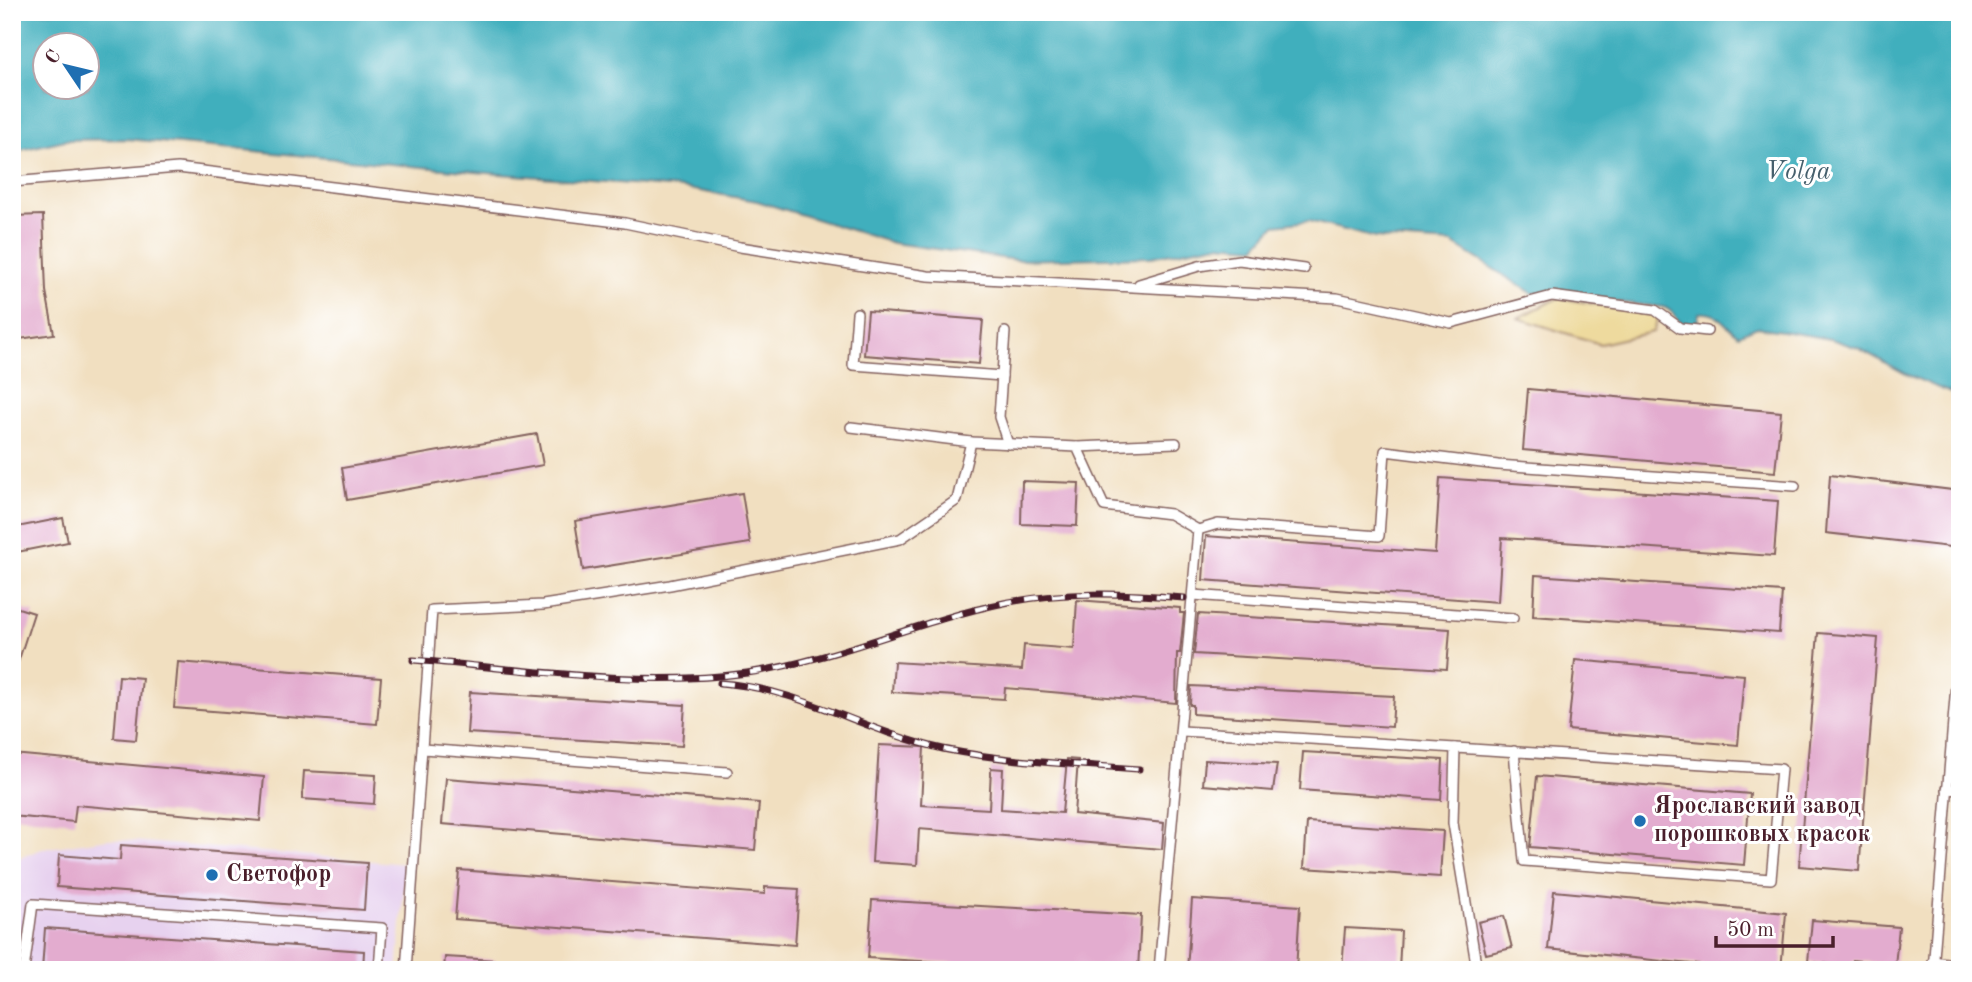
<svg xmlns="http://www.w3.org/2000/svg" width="1972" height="982" font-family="'Old Standard TT',serif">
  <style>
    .built { fill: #e7d2ef }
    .sand { fill: #eeda9e; stroke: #9c7c64; stroke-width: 2 }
    .water { fill: #41afbd; stroke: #466774; stroke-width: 2; fill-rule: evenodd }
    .building { fill: #e3accf }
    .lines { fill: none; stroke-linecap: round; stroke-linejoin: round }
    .service-casing { stroke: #84625f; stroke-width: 12 }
    .service { stroke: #fff; stroke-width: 9 }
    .rail-casing { stroke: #4a1f2b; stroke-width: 7 }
    .rail { stroke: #fff; stroke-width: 4.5; stroke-dasharray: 13; stroke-linecap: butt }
    .poi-dot { fill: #1f6fb2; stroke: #fff; stroke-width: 2.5 }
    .labels { text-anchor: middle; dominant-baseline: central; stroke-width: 6; stroke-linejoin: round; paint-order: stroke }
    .poi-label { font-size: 24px; font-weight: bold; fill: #4a1f2b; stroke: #fff; text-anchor: start }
    .water-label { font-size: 26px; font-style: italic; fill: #46606d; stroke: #fff }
  </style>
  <rect width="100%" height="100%" fill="#fff"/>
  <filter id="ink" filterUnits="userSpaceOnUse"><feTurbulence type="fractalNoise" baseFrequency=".0143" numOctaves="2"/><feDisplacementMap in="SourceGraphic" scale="14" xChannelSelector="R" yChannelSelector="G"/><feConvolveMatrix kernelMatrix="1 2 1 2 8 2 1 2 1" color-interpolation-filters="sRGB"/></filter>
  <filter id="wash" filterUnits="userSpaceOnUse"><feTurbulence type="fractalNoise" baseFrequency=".00686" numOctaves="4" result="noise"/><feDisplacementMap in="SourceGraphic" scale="28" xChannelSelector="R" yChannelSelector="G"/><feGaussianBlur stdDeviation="1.57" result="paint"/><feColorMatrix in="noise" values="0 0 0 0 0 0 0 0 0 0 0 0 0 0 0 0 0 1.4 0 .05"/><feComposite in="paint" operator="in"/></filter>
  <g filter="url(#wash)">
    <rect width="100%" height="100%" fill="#f1dfc0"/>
    <path class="built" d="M109 839 406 864 397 970H12V861L42 849Z"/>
    <path class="sand" d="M1558 298 1659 315 1653 332 1600 344 1518 318Z"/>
    <path class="water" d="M12 12H1960V397L1908 375 1858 348 1831 339 1757 327 1739 335C1724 326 1719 310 1699 313L1697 324C1673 328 1680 312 1663 307L1532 293 1452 243 1375 238 1309 221 1275 225 1255 247 1218 244 1151 257 1016 260 893 243 757 201 682 188 475 172 127 139 65 140 12 152ZM46 46H88V88H46Z"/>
    <g id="blocks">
      <g class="building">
        <path d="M43 215 46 291 54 334 12 340V216Z"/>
        <path d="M868 311 983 320 979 364 864 355Z"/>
        <path d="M1528 389 1781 412 1775 472 1523 450Z"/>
        <path d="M537 434 543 465 347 500 342 468Z"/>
        <path d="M1830 475 1960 491 1959 548 1826 533Z"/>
        <path d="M1440 478 1778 501 1774 556 1502 538 1498 602 1203 580 1206 536 1435 553Z"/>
        <path d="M1022 481 1079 483 1077 526 1021 524Z"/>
        <path d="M742 493 750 543 583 570 575 521Z"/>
        <path d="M63 518 68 542 12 553V528Z"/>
        <path d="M1535 575 1782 592 1779 633 1533 616Z"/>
        <path d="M1077 600 1180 608V613H1184L1180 653H1177L1176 703 1005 688 1004 699 892 692 894 662 1022 670 1024 645 1074 649Z"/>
        <path d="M12 606 34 613 15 672H12Z"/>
        <path d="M1198 614 1450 629 1447 669 1194 654Z"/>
        <path d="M1818 633 1878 638 1859 871 1799 866Z"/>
        <path d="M1575 660 1744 675 1738 745 1568 730Z"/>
        <path d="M178 662 381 678 377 724 174 708Z"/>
        <path d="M119 676 142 678 136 740 114 738Z"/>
        <path d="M1191 686 1394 696 1392 727 1193 714V705H1190Z"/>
        <path d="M470 692 685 705 682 746 467 733Z"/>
        <path d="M879 745 924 747 921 805 989 809 991 768 1003 769 1001 809 1062 813 1067 759 1078 760 1074 814 1164 823 1162 849 919 829 917 865 872 862Z"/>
        <path d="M1303 752 1443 760 1441 800 1300 790Z"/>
        <path d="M12 754 264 777 260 821 76 805 74 822 12 816Z"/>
        <path d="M1205 760 1277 764 1273 791 1203 785Z"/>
        <path d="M304 771 376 775 374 804 302 799Z"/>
        <path d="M1537 776 1750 794 1744 865 1530 847Z"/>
        <path d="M446 778 759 803 755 850 442 824Z"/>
        <path d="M1307 822 1443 831 1440 877 1304 868Z"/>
        <path d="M121 845 367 863 364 910 57 887 59 855 120 860Z"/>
        <path d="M459 870 765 894V887L799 889 795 945 455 919Z"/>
        <path d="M1554 891 1786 913 1781 970H1748L1548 949Z"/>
        <path d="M1192 899 1300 906 1296 970H1187Z"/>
        <path d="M872 900 1141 915 1138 970H1079L868 958Z"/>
        <path d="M1504 916 1512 948 1486 954 1478 922Z"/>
        <path d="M1812 920 1899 927 1895 965 1853 960 1852 966 1808 962Z"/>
        <path d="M45 928 364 951 363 970H42Z"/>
        <path d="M1345 928 1401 931 1399 970H1342Z"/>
        <path d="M445 957 495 960 494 970H444Z"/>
      </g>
    </g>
  </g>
  <g filter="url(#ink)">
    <use href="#blocks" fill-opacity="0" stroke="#84625f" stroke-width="2"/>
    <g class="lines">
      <defs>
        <g id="service">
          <path d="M12 182 178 168 625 223 740 247 928 276 1337 298 1451 323 1552 296 1655 310 1680 328 1707 331"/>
          <path d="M1139 284 1199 266 1239 260 1304 269"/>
          <path d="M857 313 853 365 1002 376"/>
          <path d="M1005 332 999 417 1008 444"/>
          <path d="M851 427 971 442"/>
          <path d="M1077 447 1176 443"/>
          <path d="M1198 530 1218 524 1379 536 1385 451 1498 465 1795 486"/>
          <path d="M1193 595 1513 618"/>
          <path d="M1182 731C1382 743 1581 756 1781 769L1771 879 1524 861 1514 751"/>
          <path d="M1455 748 1453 823 1477 970"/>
          <path d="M423 749 727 772"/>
          <path d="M1947 789 1960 790"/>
          <path d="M1933 961 1960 965"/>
          <path d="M24 970 33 904 382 928 379 970"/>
          <path d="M406 970 432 610 543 605 670 585 900 539 957 500 971 442 1077 447 1104 506 1170 514 1198 530 1159 970"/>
          <path d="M1933 970 1960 635"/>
        </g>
      </defs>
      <use href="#service" class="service-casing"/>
      <use href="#service" class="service"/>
      <defs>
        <g id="rail">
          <path d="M413 660C522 669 640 688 747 673 836 660 917 621 1004 603 1064 591 1123 593 1184 598"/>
          <path d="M720 683C799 688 866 732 943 749 1007 762 1074 764 1139 769"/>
        </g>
      </defs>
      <use href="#rail" class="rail-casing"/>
      <use href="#rail" class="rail"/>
    </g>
  </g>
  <g class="poi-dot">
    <circle cx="1640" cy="821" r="7"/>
    <circle cx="212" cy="875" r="7"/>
  </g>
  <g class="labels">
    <g class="poi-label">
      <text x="1654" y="807">Ярославский завод<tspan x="1654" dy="28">порошковых красок</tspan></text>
      <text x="226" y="875">Светофор</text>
    </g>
    <g class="water-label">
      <text x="1798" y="172">Volga</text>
    </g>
  </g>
  <rect width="1972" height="982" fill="none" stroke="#fff" stroke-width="42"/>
  <g transform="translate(66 66) rotate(305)"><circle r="33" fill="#ffffff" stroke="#b7a5aa" stroke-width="2"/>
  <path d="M0-5L12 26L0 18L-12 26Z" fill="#1f6fb2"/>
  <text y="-10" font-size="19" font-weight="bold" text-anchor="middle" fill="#4a1f2b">С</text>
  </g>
  <path d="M1716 936v10h117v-10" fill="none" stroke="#4a1f2b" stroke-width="3.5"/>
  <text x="1727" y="936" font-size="21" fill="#4a1f2b" stroke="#ffffff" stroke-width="5" paint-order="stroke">50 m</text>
</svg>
